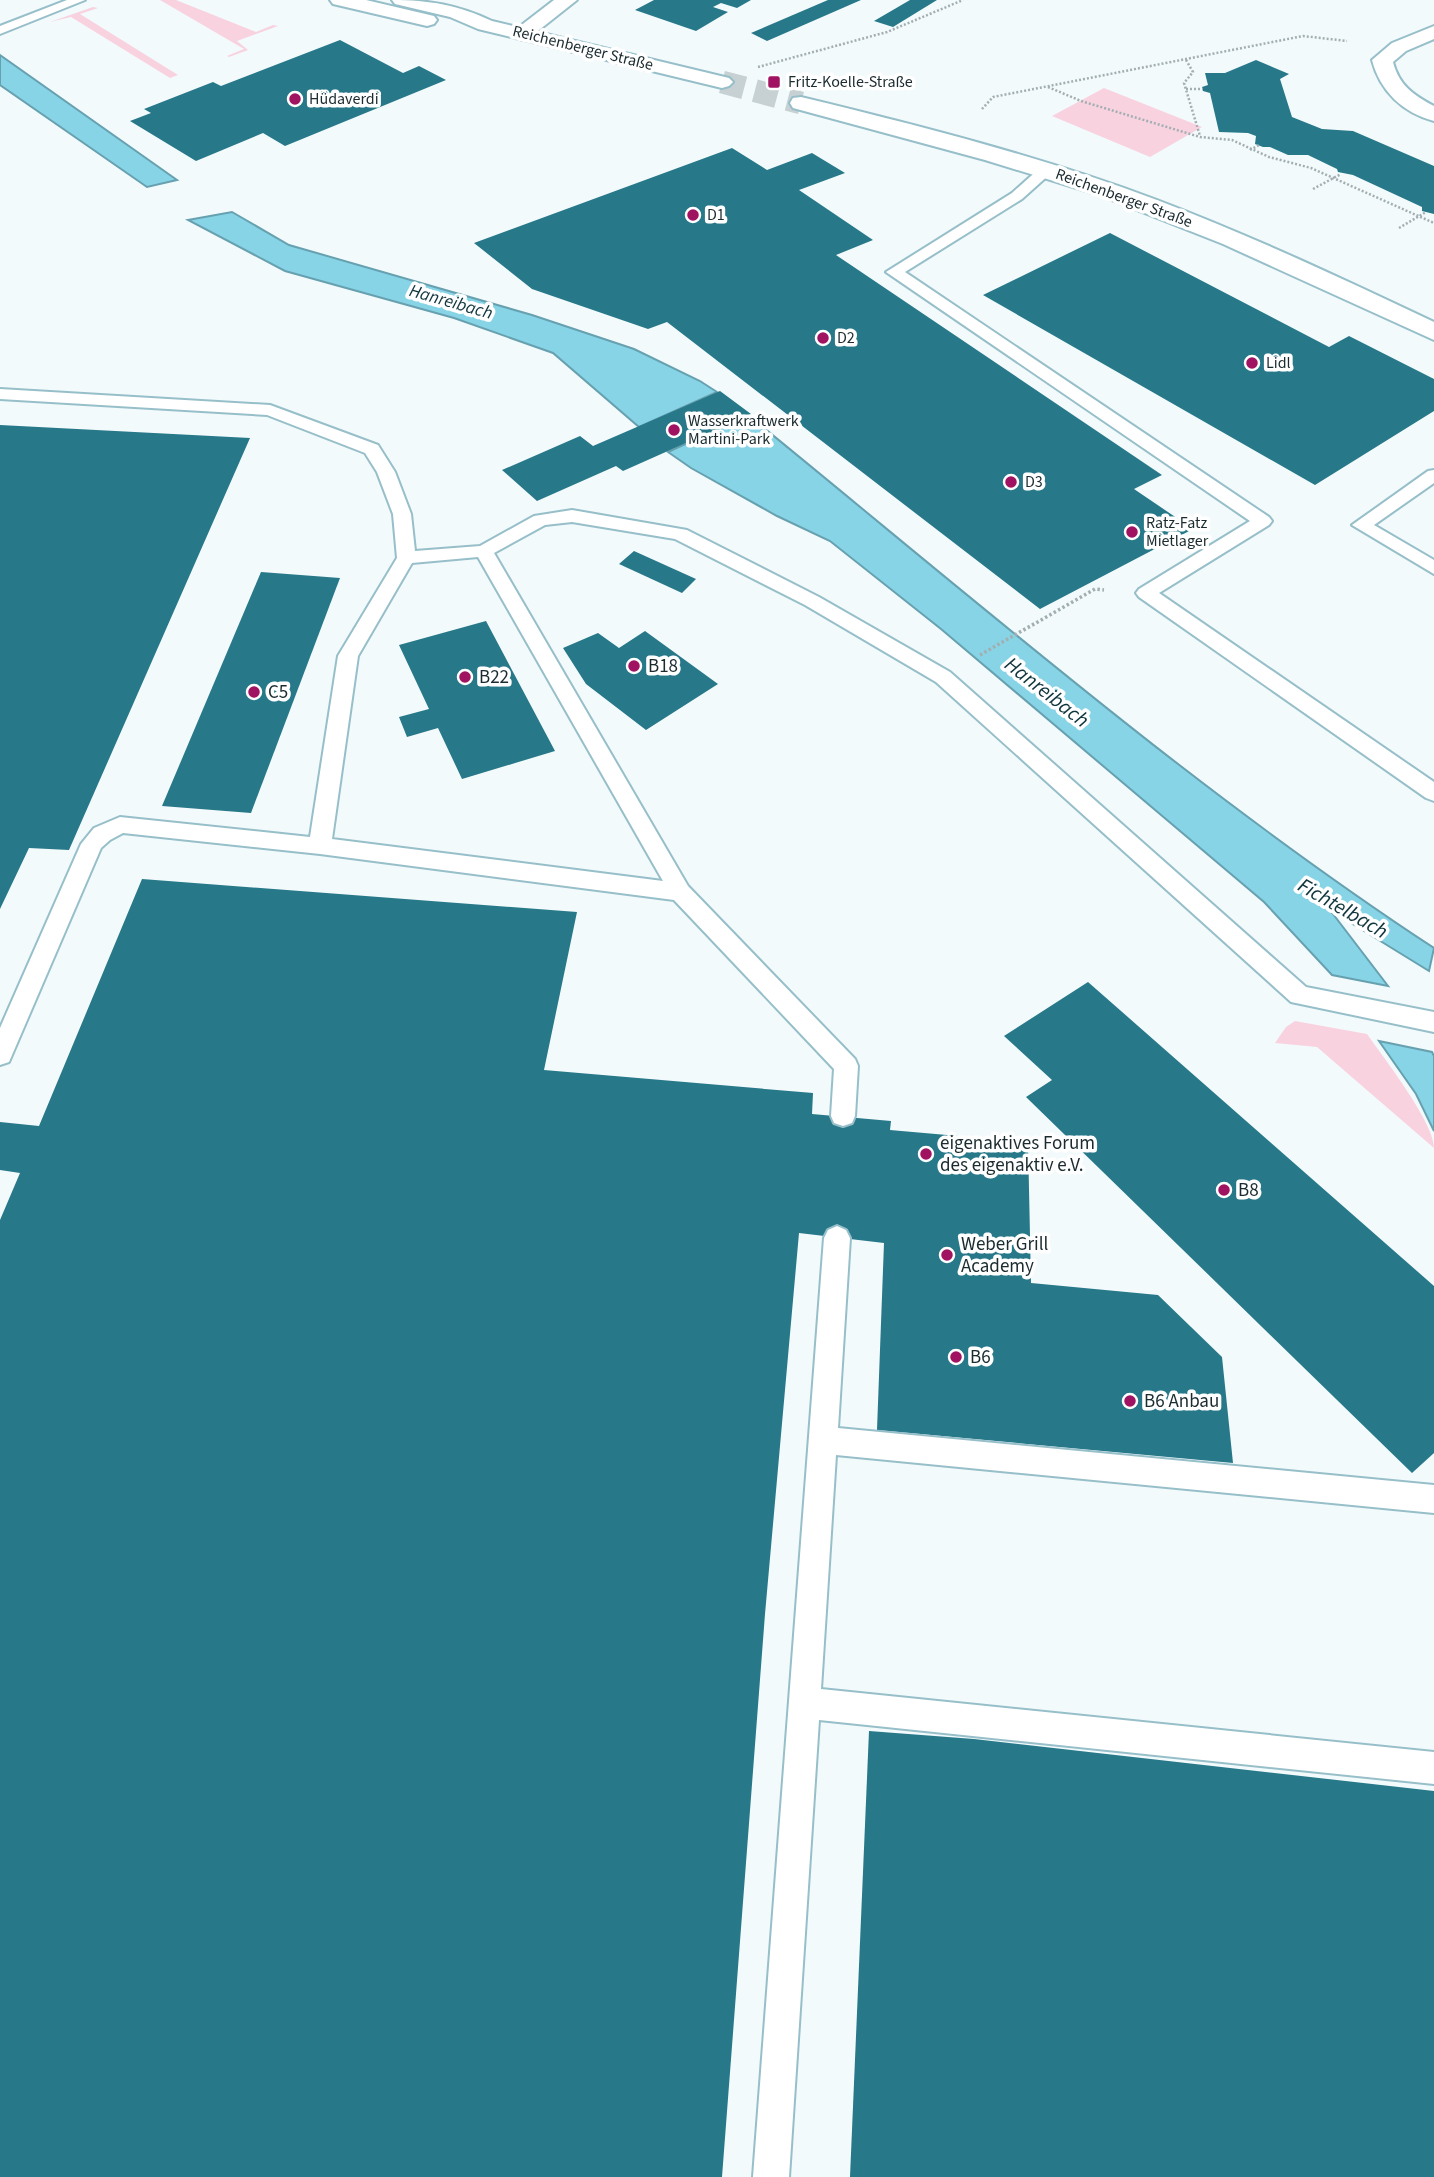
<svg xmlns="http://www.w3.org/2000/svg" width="1434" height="2177" font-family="'Source Sans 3',sans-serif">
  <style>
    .green { fill: #f9d2e0 }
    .water { fill: #87d4e7; stroke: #67a1b0; stroke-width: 2 }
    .building { fill: #277889 }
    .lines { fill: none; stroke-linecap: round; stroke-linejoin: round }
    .secondary-tunnel { stroke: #c7d1d3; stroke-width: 23; stroke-dasharray: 23 11; stroke-linecap: butt }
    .lane-casing { stroke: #97bfc9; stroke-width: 4 }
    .street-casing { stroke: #97bfc9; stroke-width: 4 }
    .secondary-casing { stroke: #97bfc9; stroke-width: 4 }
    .path-far1 { stroke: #a3aeb1; stroke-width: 2.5; stroke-dasharray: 2 2; stroke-linecap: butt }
    .path { stroke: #a3aeb1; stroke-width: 3.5; stroke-dasharray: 2.5 2.5; stroke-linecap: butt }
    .lane { fill: #fff; fill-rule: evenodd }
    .street { fill: #fff; fill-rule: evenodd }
    .secondary { fill: #fff; fill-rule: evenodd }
    .poi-dot { fill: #9f1360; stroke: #fff; stroke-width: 2.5 }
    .labels { text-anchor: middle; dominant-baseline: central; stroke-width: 7; stroke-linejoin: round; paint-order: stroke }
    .far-street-label { font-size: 16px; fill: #1b2b2f; stroke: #fff }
    .far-poi-label { font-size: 16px; fill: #1b2b2f; stroke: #fff; text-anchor: start }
    .far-water-label { font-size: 18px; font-style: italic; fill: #10353d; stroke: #fff }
    .poi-label { font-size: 19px; fill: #1b2b2f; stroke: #fff; text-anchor: start }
    .water-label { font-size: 21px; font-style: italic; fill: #10353d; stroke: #fff }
  </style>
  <rect width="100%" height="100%" fill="#f2fafc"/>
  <g class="green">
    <path d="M160 0H176L256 32 273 25 278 26 237 41 248 50 229 57 227 56 244 49Z"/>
    <path d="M93 7 98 8 80 14 178 75 170 78 71 17 50 22Z"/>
    <path d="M1104 88 1202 127 1150 157 1052 116Z"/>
    <path d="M1295 1021 1367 1034C1383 1057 1434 1122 1434 1148L1317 1047 1275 1043 1286 1027Z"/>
  </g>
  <g class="water">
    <path d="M0 55 177 180 147 187 0 85Z"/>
    <path d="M232 212 289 245 532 315 634 349 700 381 717 392 639 427 553 353 454 318 285 271 188 220Z"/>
    <path d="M748 415C973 598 1192 789 1434 948L1429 971 1330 910 1388 986 1332 975 1264 902 941 629 830 541 777 516 691 468 668 452Z"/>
    <path d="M1379 1041 1432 1052 1434 1056V1131L1416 1094Z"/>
  </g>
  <g class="building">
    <path d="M654 0H751L737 8 721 3 713 7 728 12 696 31 635 10Z"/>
    <path d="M828 0H861L767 41 751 33Z"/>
    <path d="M910 0H937L893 27 874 21Z"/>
    <path d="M340 40 403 73 419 66 446 80 285 146 263 133 196 161 130 121 151 113 144 109 213 82 221 86Z"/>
    <path d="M1256 60 1289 74 1280 79 1292 117 1322 129 1353 131 1434 166V214L1422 211V207L1353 175 1338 172 1337 169 1308 155H1288L1270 147H1263L1255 144 1256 136 1248 133 1219 132 1210 93 1203 91 1202 87 1208 85 1205 73H1225Z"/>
    <path d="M732 148 767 170 812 153 845 173 799 190 873 240 836 255 1162 475 1134 489 1193 529 1040 609 667 322 648 329 532 289 474 243Z"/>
    <path d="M1110 233 1329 347 1349 336 1434 379V411L1315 485 983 295Z"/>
    <path d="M720 391 751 414 623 471 616 466 537 501 502 470 580 436 593 446Z"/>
    <path d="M0 425 250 438 69 850 29 848 0 909Z"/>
    <path d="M634 551 696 579 682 593 619 564Z"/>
    <path d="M261 572 340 578 251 813 162 806Z"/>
    <path d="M486 621 555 751 462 779 438 728 407 737 399 717 429 709 399 645Z"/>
    <path d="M645 631 718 684 646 730 586 684 563 648 598 633 619 648Z"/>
    <path d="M142 879 577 912 544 1070 813 1093 812 1114 891 1121 890 1130 1028 1142 1031 1283 1158 1295 1222 1357 1233 1463 877 1430 884 1243 799 1233 765 1614 722 2177H0V1220L20 1173 0 1170V1122L39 1126Z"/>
    <path d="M1088 982 1434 1286V1453L1412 1473 1026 1097 1052 1080 1004 1036Z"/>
    <path d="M869 1731 974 1739 1434 1791V2177H850Z"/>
  </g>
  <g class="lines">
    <path class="secondary-tunnel" d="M722 82 801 103"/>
    <defs>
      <g id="lane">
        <path d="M67 0H85L0 34V26Z"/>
        <path d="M1046 166 1053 170 1051 173 1022 199 905 272 1269 517 1272 521 1269 525 1159 593 1434 782V801L1426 798 1139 597 1136 593 1139 589 1250 521 886 272 1012 193 1041 167Z"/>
        <path d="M0 389 270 405 378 445 395 472 411 514 415 551 480 546 534 516 572 510 687 530 819 597 950 672 1306 987 1434 1012V1032L1291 1002 936 682 805 605 675 539 572 522 545 525 494 553 688 886 855 1059 858 1066 855 1116 852 1123 843 1126 834 1123 831 1116 834 1069 674 900 320 854 123 833 110 840 101 848 12 1055 9 1062 0 1065V1028L81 844 94 828 120 817 310 837 338 656 397 558 393 514 377 472 365 453 267 415 0 399ZM478 557 663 881 332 839 358 656 412 563Z"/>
        <path d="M1434 470V483L1374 525 1434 560V574L1352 525 1428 471Z"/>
        <path d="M837 1226 846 1230 850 1238 838 1428 1434 1485V1513L836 1455 821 1689 1434 1752V1784L819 1720 789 2177H753L824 1238 828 1230Z"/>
      </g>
      <g id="street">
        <path d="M554 0H577L529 38H515L512 34 515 30Z"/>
        <path d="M1434 26V39L1406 51 1393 62C1399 85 1413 95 1434 106V121C1403 113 1380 91 1372 60L1392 43Z"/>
      </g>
      <g id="secondary">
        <path d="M330 0H366L434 16 437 20 434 24 427 26 333 4Z"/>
        <path d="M392 0C429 0 458 5 492 21L729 78 733 82 729 86 722 88 478 29 450 17 395 4Z"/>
        <path d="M801 97C921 126 1042 157 1157 200 1252 236 1343 279 1434 322V340L1223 244 1099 195 985 160 793 108 790 103 793 98Z"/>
      </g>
    </defs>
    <use href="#lane" class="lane-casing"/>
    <use href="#street" class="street-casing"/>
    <use href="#secondary" class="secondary-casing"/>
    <g class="path-far1">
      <path d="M1186 60 1193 72 1184 83 1200 136"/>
      <path d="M758 67 887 32 963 0"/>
      <path d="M1048 87 1081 101 1200 137 1232 140 1269 157 1311 168 1434 223"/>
      <path d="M1186 89H1203"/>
      <path d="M982 109 993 97 1303 36 1347 41"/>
      <path d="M1250 150 1259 145"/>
      <path d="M1313 189 1341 174"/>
      <path d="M1399 228 1426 212"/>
    </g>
    <path class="path" d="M980 655 1095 589 1104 590"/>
    <use href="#lane" class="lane"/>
    <use href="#street" class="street"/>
    <use href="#secondary" class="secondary"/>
  </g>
  <g class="poi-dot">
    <rect x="767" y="75" width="14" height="14" rx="3.5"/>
    <circle cx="295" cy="99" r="7"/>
    <circle cx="693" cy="215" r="7"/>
    <circle cx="823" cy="338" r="7"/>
    <circle cx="1252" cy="363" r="7"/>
    <circle cx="674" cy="430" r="7"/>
    <circle cx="1011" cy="482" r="7"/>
    <circle cx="1132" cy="532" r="7"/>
    <circle cx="634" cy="666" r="7"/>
    <circle cx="465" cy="677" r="7"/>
    <circle cx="254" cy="692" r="7"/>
    <circle cx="926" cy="1154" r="7"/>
    <circle cx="1224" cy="1190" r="7"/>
    <circle cx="947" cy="1255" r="7"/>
    <circle cx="956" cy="1357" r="7"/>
    <circle cx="1130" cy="1401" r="7"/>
  </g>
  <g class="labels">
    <g class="far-street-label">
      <text transform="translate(583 48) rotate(14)">Reichenberger Straße</text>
      <text transform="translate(1124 198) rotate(20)">Reichenberger Straße</text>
    </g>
    <g class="far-poi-label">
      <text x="788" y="82">Fritz-Koelle-Straße</text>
      <text x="309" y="99">Hüdaverdi</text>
      <text x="707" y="215">D1</text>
      <text x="837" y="338">D2</text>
      <text x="1266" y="363">Lidl</text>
      <text x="688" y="421">Wasserkraftwerk<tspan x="688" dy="18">Martini-Park</tspan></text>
      <text x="1025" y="482">D3</text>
      <text x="1146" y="523">Ratz-Fatz<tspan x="1146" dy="18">Mietlager</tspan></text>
    </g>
    <g class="far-water-label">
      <text transform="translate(451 302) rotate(16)">Hanreibach</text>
    </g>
    <g class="poi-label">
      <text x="648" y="666">B18</text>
      <text x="479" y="677">B22</text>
      <text x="268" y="692">C5</text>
      <text x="940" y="1143">eigenaktives Forum<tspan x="940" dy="22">des eigenaktiv e.V.</tspan></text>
      <text x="1238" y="1190">B8</text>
      <text x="961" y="1244">Weber Grill<tspan x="961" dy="22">Academy</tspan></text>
      <text x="970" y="1357">B6</text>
      <text x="1144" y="1401">B6 Anbau</text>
    </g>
    <g class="water-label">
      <text transform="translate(1047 692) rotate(38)">Hanreibach</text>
      <text transform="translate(1343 908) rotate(30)">Fichtelbach</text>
    </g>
  </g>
</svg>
